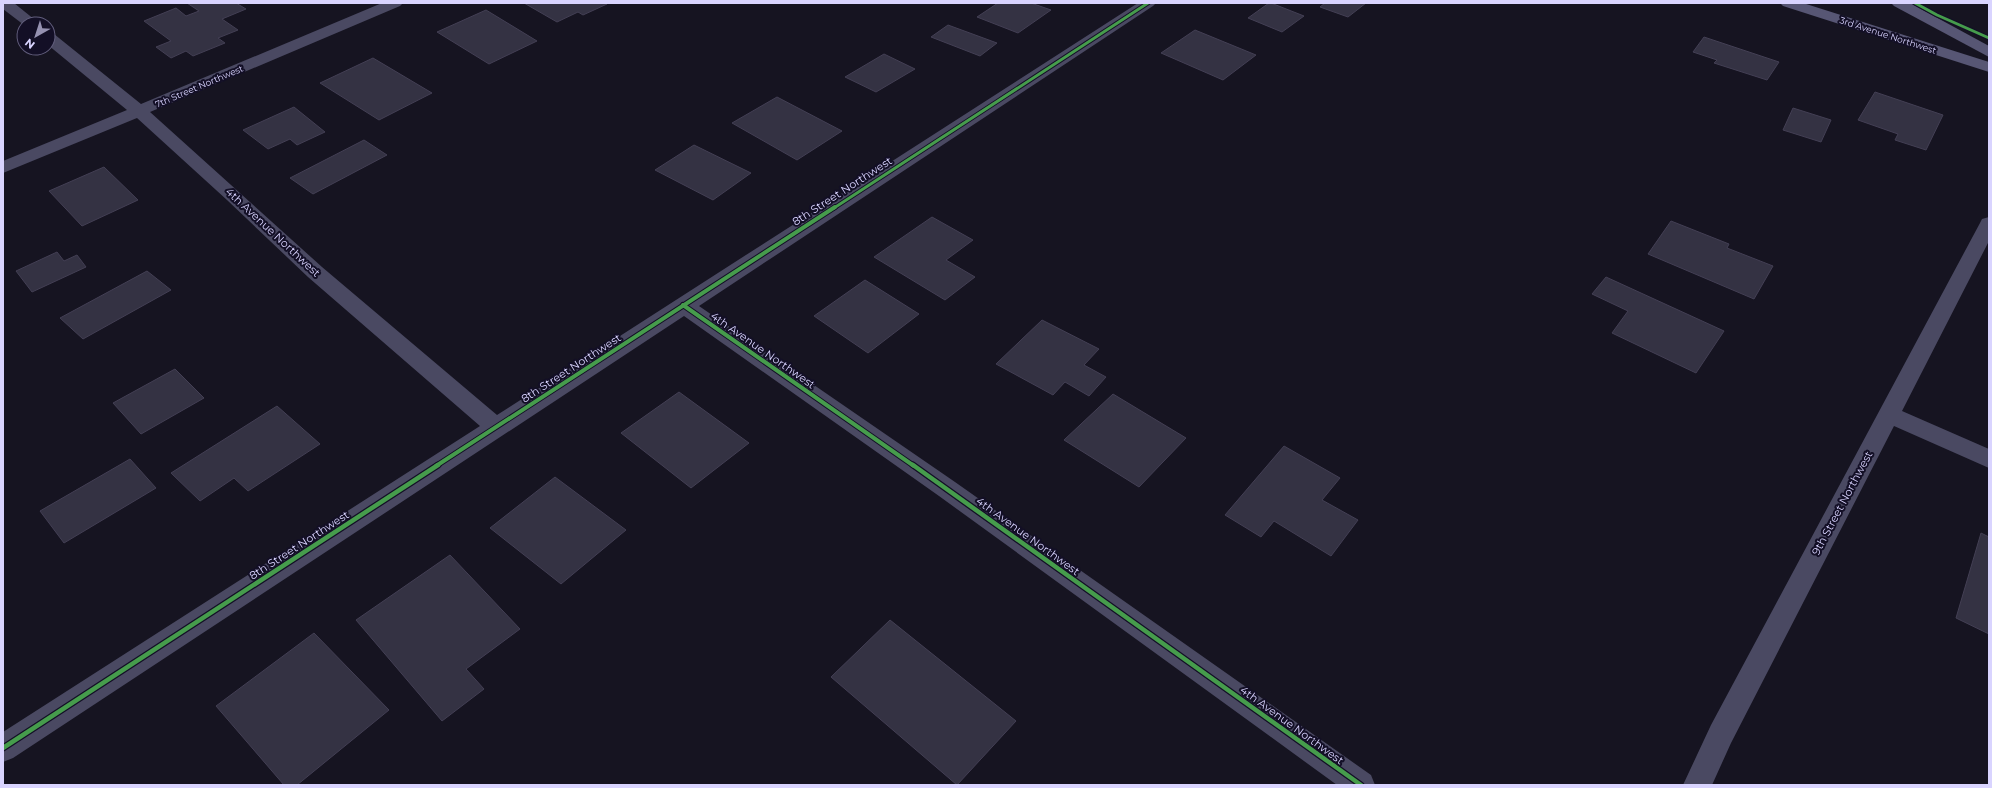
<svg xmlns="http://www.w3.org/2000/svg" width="1992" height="788" font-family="Montserrat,sans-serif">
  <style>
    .building { fill: #343243; stroke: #433f54 }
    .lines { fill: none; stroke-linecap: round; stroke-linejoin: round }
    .street { fill: #4a4962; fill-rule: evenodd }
    .secondary { fill: #575674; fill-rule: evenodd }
    .cycleway-far2-casing { stroke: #130f26; stroke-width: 5 }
    .cycleway-far1-casing { stroke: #130f26; stroke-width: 6 }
    .cycleway-casing { stroke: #130f26; stroke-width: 7 }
    .cycleway-far2 { stroke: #469c4c; stroke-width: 3 }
    .cycleway-far1 { stroke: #469c4c; stroke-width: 4 }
    .cycleway { stroke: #469c4c; stroke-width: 4.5 }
    .labels { text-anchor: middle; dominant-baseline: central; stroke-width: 4; stroke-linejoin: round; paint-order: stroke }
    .far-street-label { font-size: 9px; fill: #d9d4ff; stroke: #130f26 }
    .street-label { font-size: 11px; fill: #d9d4ff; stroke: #130f26 }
  </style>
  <rect width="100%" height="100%" fill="#161421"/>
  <g class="building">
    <path d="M187 3H236L246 9 222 19 238 30 218 38 225 43 193 56 186 51 171 58 156 47 171 41 144 21 176 8 186 16 199 11Z"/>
    <path d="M524 3H605L607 4 583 15 578 12 557 22Z"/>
    <path d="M998 3H1031L1051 10 1018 33 977 17Z"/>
    <path d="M1269 3H1271L1304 16 1282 32 1248 18Z"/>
    <path d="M1325 3H1366L1348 17 1320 7Z"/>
    <path d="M486 10 537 41 489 64 437 32Z"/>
    <path d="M948 25 997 43 980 56 931 37Z"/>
    <path d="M1195 30 1256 55 1223 80 1161 53Z"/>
    <path d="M1704 37 1779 62 1767 80 1714 63 1717 60 1693 52Z"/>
    <path d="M884 54 915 69 876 92 845 77Z"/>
    <path d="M373 58 432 93 379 120 320 83Z"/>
    <path d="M1875 92 1943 115 1926 150 1895 140 1898 134 1858 120Z"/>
    <path d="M777 97 842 131 797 160 732 123Z"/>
    <path d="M294 107 325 132 297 145 290 139 268 149 243 130Z"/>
    <path d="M1793 108 1831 120 1821 142 1783 130Z"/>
    <path d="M364 140 387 155 313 194 290 178Z"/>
    <path d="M694 145 751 173 713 200 655 170Z"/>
    <path d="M104 167 138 200 82 226 49 191Z"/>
    <path d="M932 217 973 240 946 260 975 277 945 300 874 257Z"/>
    <path d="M1671 221 1729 244 1727 248 1773 266 1754 299 1648 254Z"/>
    <path d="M57 252 64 261 77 255 86 267 32 292 16 271Z"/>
    <path d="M147 271 171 290 83 339 60 318Z"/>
    <path d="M1606 277 1724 331 1696 373 1612 333 1628 311 1592 294Z"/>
    <path d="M865 280 919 314 868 353 814 316Z"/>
    <path d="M1042 320 1099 349 1084 365 1106 377 1089 396 1065 382 1053 395 996 364Z"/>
    <path d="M175 369 204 398 141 434 113 403Z"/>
    <path d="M679 392 749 443 691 488 621 433Z"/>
    <path d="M1113 394 1186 438 1139 487 1064 440Z"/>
    <path d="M277 406 320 444 248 491 234 478 200 501 171 473Z"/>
    <path d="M1284 446 1340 478 1322 500 1358 520 1331 556 1274 521 1261 537 1225 515Z"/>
    <path d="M130 459 156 488 64 543 40 511Z"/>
    <path d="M555 477 626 530 561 584 490 528Z"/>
    <path d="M1981 533 1989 537V634L1956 618Z"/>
    <path d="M450 555 520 629 466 669 484 689 442 721 356 620Z"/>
    <path d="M890 620 1016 721 957 785 831 677Z"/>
    <path d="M314 633 389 710 297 785H284L216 706Z"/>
  </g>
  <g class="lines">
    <g class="street">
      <path d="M3 3H14L40 24 24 25 3 9Z"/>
      <path d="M382 3H403L400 6 150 112 322 267 497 415 1138 3H1156L1153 6 699 306 955 482 1371 775 1375 785H1337L939 496 684 316 13 758 3 762V732L480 426 308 277 227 200 137 118 3 173V161L127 110 48 45V32L54 34 141 104Z"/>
      <path d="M1989 217V241L1902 411 1989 449V468L1894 426 1731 743 1712 785H1683L1711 725 1980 223 1982 219Z"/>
    </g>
    <g class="secondary">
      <path d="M1780 3H1803L1989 62V72L1783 6Z"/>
      <path d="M1891 3H1910L1989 46V57L1894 6Z"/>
    </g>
    <defs>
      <g id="cycleway-far2">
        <path d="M1915 3 1937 15 1989 38"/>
        <path d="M834 208 1148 3"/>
      </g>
      <g id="cycleway-far1">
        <path d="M683 305 914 466"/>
        <path d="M436 466 835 207"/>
      </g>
      <g id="cycleway">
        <path d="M913 465 1361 785"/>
        <path d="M3 748 438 465"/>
      </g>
    </defs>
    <use href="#cycleway-far2" class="cycleway-far2-casing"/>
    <use href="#cycleway-far1" class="cycleway-far1-casing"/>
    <use href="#cycleway" class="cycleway-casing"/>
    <use href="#cycleway-far2" class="cycleway-far2"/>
    <use href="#cycleway-far1" class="cycleway-far1"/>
    <use href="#cycleway" class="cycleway"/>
  </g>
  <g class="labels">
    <g class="far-street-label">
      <text transform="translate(1888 35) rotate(18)">3rd Avenue Northwest</text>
      <text transform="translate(199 86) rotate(-23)">7th Street Northwest</text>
    </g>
    <g class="street-label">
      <text transform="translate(842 191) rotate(-33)">8th Street Northwest</text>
      <text transform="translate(273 232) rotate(43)">4th Avenue Northwest</text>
      <text transform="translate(763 350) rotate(35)">4th Avenue Northwest</text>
      <text transform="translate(571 368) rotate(-33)">8th Street Northwest</text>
      <text transform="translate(1842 503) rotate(-62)">9th Street Northwest</text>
      <text transform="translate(1028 536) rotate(36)">4th Avenue Northwest</text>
      <text transform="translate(299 545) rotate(-33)">8th Street Northwest</text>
      <text transform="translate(1292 725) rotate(36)">4th Avenue Northwest</text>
    </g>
  </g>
  <rect width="1992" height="788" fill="none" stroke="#d9d4ff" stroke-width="8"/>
  <g transform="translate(36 36) rotate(219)"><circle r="19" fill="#130f26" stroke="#625e7d"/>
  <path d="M0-3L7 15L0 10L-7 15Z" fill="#9591b1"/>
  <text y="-6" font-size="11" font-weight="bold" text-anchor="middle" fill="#d9d4ff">N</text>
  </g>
</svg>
